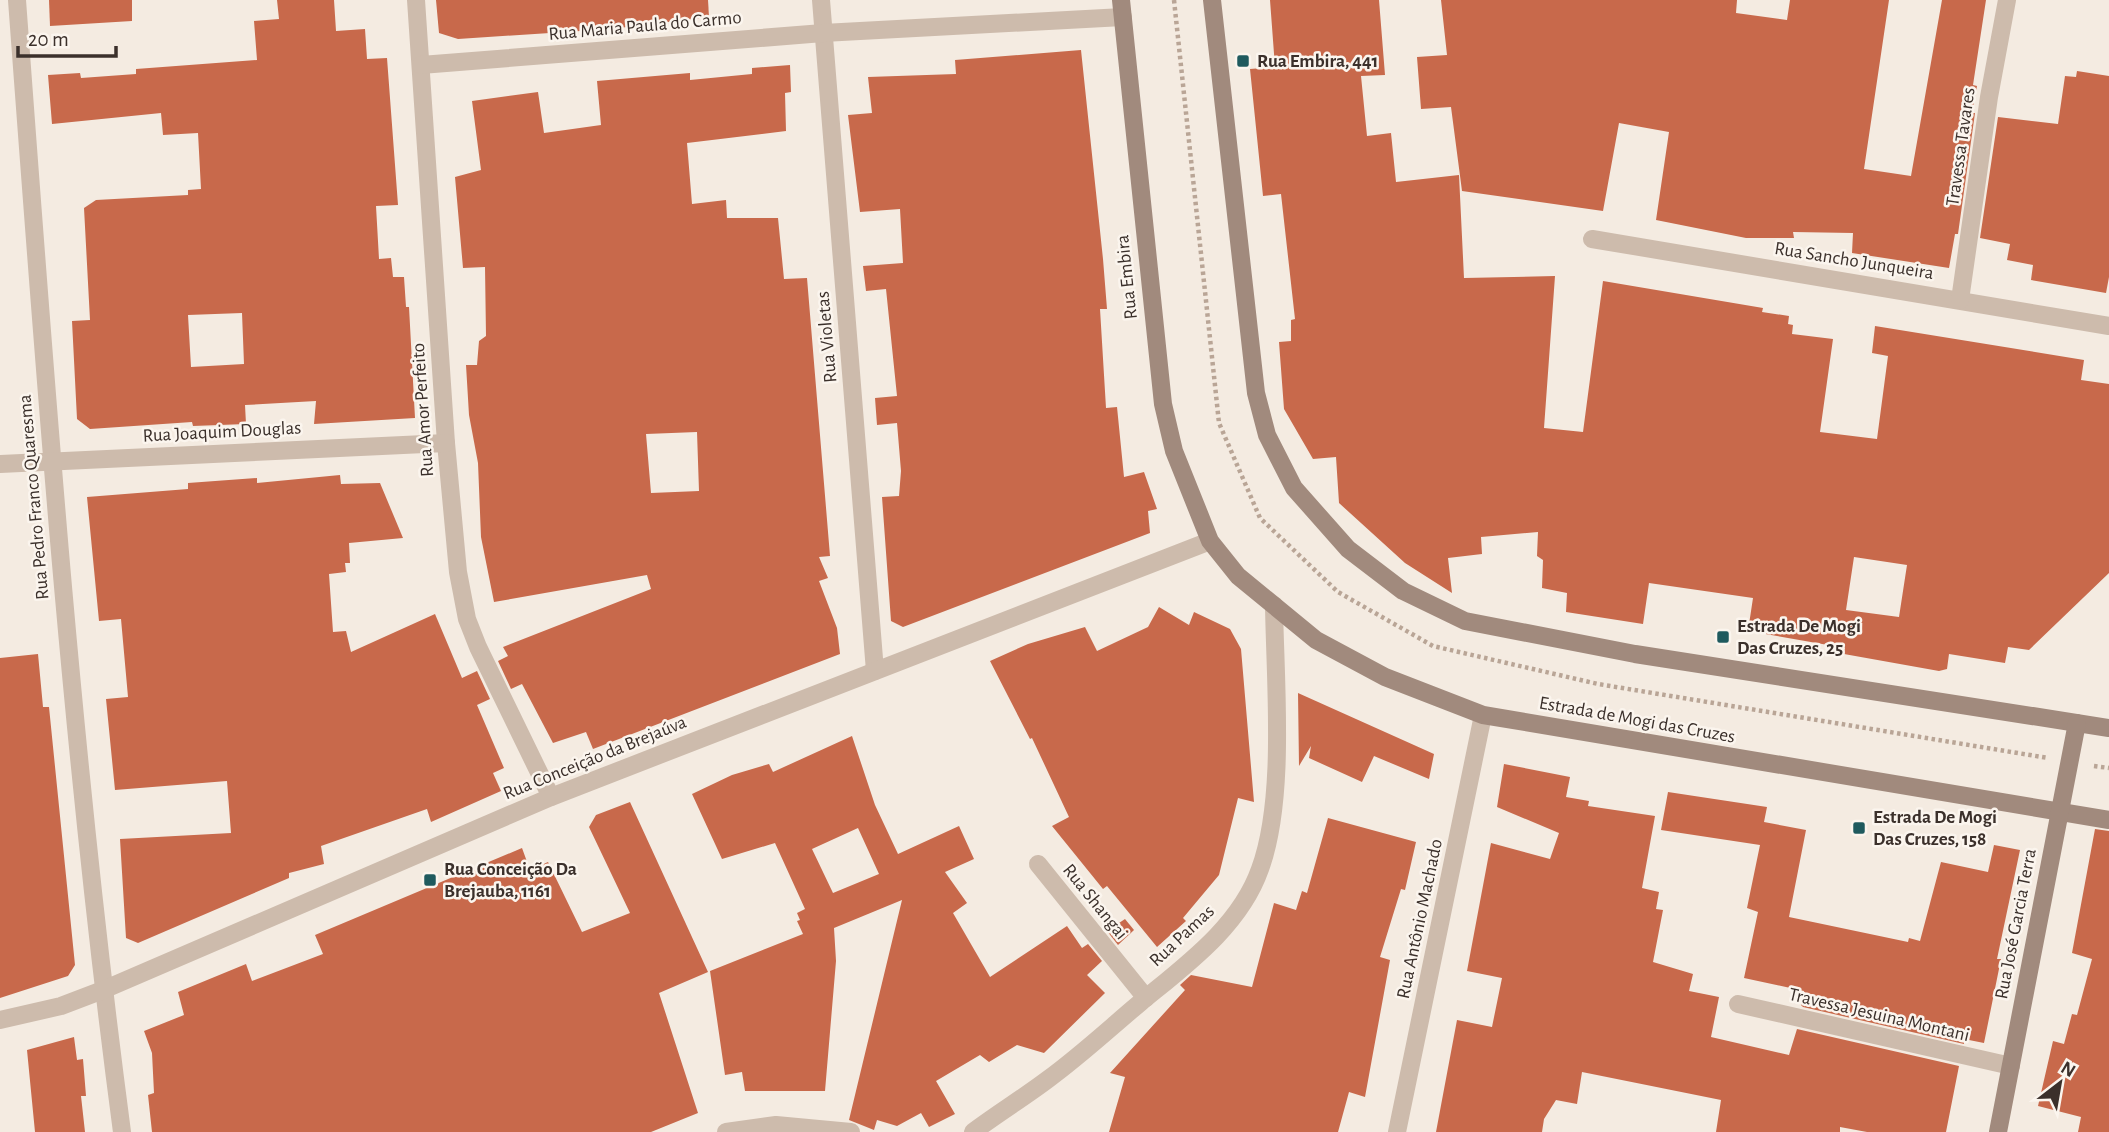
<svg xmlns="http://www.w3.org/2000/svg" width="2109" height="1132" font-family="'Alegreya Sans',sans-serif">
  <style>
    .building { fill: #c8694b; fill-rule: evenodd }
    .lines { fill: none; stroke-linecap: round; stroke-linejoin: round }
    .path { stroke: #b9a596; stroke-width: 4.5; stroke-dasharray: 3.5 3.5; stroke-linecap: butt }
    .street { stroke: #cdbbac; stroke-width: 18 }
    .secondary { stroke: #a18a7d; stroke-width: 18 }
    .poi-dot { fill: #1f5a5e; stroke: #fbf5ee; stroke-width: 2.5 }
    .labels { text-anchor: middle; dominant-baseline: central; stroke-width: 5; stroke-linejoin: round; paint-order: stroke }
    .street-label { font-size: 19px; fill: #3b302b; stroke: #fbf5ee }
    .poi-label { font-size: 19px; font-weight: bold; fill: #3b302b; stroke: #fbf5ee; text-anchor: start }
  </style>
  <rect width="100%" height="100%" fill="#f4ebe1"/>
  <g class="building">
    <path d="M49 0H132V21L50 26Z"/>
    <path d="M277 0H334L336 31 365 29 367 59 387 58 398 205 376 206 379 259 391 258 393 277H404L406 307H409L415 418 314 424 316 401 245 405 246 424 193 426 192 422 90 429 77 419 72 321 90 320 84 208 96 200 188 195V190L201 189 198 133 163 135 161 113 52 124 48 75 80 73 81 78 136 74V69L257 60 254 21 279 19ZM242 313 244 364 191 367 188 315Z"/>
    <path d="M436 0H708L709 17 611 29 458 39 439 33Z"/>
    <path d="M1270 0H1379L1385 75 1361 76 1367 136 1391 133 1396 182 1459 175 1464 278 1555 276 1544 428 1583 432 1603 281 1763 308 1762 312 1789 316 1788 324 1793 325 1792 334 1833 339 1820 432 1877 439 1888 356 1872 353 1875 326 2084 360 2081 380 2109 384V573L2029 650 2008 647 2005 663 1949 654 1947 669 1939 671 1844 654 1845 648 1748 631 1753 598 1649 583 1643 624 1566 612 1567 593 1542 588 1543 560 1537 556 1538 532 1481 537 1482 554 1448 558 1452 593 1405 563 1339 503 1336 457 1313 459 1284 409 1279 342 1291 341V320L1295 319 1281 194 1263 196 1250 69 1275 67ZM1854 557 1907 565 1899 617 1846 610Z"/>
    <path d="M1441 0H1737L1736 13 1787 20 1790 0H1889L1864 169 1911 176 1942 0H1986L1973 85 1977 86 1972 113H1975L1958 234H1955L1949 268 1852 253 1853 233 1793 232 1794 238H1746L1656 220 1669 132 1619 123 1603 211 1462 191 1451 107 1421 109 1417 57 1447 55Z"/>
    <path d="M1081 50 1103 259 1107 309H1100L1106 408 1117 407 1124 477 1144 472 1157 509 1148 511 1150 533 903 627 891 621 882 497 899 496 901 471 897 423 877 425 875 398 897 396 886 289 866 291 863 266 903 263 900 209 860 212 848 115 872 113 868 77 956 74 955 60Z"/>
    <path d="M790 65 791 92 785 93 786 131 687 143 692 204 726 200 727 218H778L784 279 807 278 830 556 819 557 828 578 819 581 837 628 840 654 593 749 586 732 553 743 522 684 511 689 498 661 508 656 503 647 651 589 647 575 494 602 481 537 478 463 469 415 466 365H477L479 341 486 336 485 267 463 268 455 177 481 170 472 101 538 92 544 133 601 125 597 81 690 73V80L752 74V68ZM697 432 699 491 651 493 646 434Z"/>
    <path d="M2077 71 2109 76V277L2106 293 2031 280 2033 265 2007 260 2010 244 1980 238 1998 117 2058 124 2065 76 2076 77Z"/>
    <path d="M340 475 341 484 380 483 403 538 349 543 350 563H345L346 572 329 574 333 632 346 631 351 652 435 614 462 678 477 671 490 699 477 705 504 768 493 773 501 791 431 822 427 809 321 846 324 864 289 873V878L138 943 126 938 120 839 231 833 227 781 115 790 106 699 128 697 121 619 99 621 87 497 188 489V483L257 478V483Z"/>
    <path d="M1159 607 1189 625 1194 612 1230 629 1241 649 1254 802 1238 798 1219 875 1183 918 1186 921 1157 947 1107 886 1103 889 1052 826 1069 817 1032 738 1030 739 990 661 1028 644 1085 627 1097 651 1148 627Z"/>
    <path d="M38 654 43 707H49L75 965 68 976 0 998V658Z"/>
    <path d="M1298 693 1434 754 1429 779 1374 756 1362 782 1309 758 1311 746 1299 766Z"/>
    <path d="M852 736 875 805 898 854 959 826 974 859 945 872 967 903 953 913 990 977 1067 926 1082 948 1088 944 1102 961 1087 975 1105 993 1044 1053 1017 1045 989 1062 980 1055 936 1081 955 1114 929 1127 921 1113 897 1126 877 1120 874 1130 849 1120 902 900 834 928 836 961 825 1091H745L742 1072 725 1075 710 971 803 934 797 921 800 920 797 913 805 909 775 843 722 859 692 794 732 775 769 764 773 772ZM858 828 879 874 833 893 812 849Z"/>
    <path d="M1504 764 1570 777 1566 797 1589 801 1588 806 1655 816 1642 888 1659 892 1656 909 1663 910 1653 962 1693 974 1689 991 1719 997 1711 1037 1789 1055 1797 1029 1959 1066 1946 1132H1867L1840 1127V1132H1716L1721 1100 1582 1072 1577 1104 1556 1100 1544 1119 1542 1132H1436L1457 1020 1492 1027 1502 978 1467 971 1491 843 1550 859 1559 833 1497 807Z"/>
    <path d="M1668 792 1767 807 1764 822 1806 830 1789 917 1908 942 1909 938 1920 941 1941 862 1988 872 1994 845 2020 850 1997 959H2001L1984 1043 1964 1039V1044L1803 1007 1801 1005 1804 991 1744 978 1758 912 1747 908 1760 845 1661 830Z"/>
    <path d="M630 802 708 972 659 993 698 1113 651 1132H152L148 1095 154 1093 152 1053 144 1031 184 1015 178 992 246 964 252 981 323 954 315 935 522 848 530 870 548 862 582 932 630 913 589 827 596 815Z"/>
    <path d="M1328 818 1416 842 1405 890 1401 889 1380 957 1390 960 1365 1097 1349 1092 1338 1132H1109L1125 1077 1110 1073 1185 990 1180 985 1191 975 1252 987 1274 903 1296 910 1302 891 1307 893Z"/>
    <path d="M2095 829 2109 831V1132H2078L2081 1117 2038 1106 2053 1041 2064 1044 2072 1014 2077 1015 2092 959 2072 953Z"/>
    <path d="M1125 919 1134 930 1118 945 1107 931Z"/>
    <path d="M74 1037 77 1060 83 1059 86 1096H81L85 1132H35L27 1050Z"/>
  </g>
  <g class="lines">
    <g class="path">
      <path d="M1174 0 1219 423 1260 518 1338 592 1433 646 1598 684 2048 758"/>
      <path d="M2094 766 2109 768"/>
    </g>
    <g class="street">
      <path d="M17 0C45 378 72 756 122 1132"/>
      <path d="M416 0 446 443 458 572 467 619 478 647 551 797"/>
      <path d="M821 0 875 671"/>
      <path d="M421 65 823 33 1123 17"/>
      <path d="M1592 239 2109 326"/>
      <path d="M1960 300 1989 97 2007 0"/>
      <path d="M0 464 446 443"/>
      <path d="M1038 864 1146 998"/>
      <path d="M1738 1004 2011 1066"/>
      <path d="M0 1020 61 1006 103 990 551 797 1210 541"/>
      <path d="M726 1132 776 1125 851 1132"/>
      <path d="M973 1132C997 1114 1023 1098 1047 1080 1080 1056 1110 1028 1141 1002 1186 965 1240 926 1260 869 1286 798 1275 682 1274 605"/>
      <path d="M1397 1132 1483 715"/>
    </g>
    <g class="secondary">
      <path d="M1121 0 1163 404 1174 451 1210 541 1238 576 1316 640 1385 677 1483 715 2109 820"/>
      <path d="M1212 0 1256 393 1267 435 1294 488 1348 549 1403 591 1465 621 1635 654 2109 728"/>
      <path d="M1998 1132 2077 723"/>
    </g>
  </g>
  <g class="poi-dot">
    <rect x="1236" y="54" width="14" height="14" rx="3.5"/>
    <rect x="1716" y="630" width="14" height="14" rx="3.5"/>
    <rect x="1852" y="821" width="14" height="14" rx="3.5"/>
    <rect x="423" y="873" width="14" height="14" rx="3.5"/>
  </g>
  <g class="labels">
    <g class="street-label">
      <text transform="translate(645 26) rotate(-5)">Rua Maria Paula do Carmo</text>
      <text transform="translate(1961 147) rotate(-82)">Travessa Tavares</text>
      <text transform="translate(1854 261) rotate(9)">Rua Sancho Junqueira</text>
      <text transform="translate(1127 277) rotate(-96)">Rua Embira</text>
      <text transform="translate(827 337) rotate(-95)">Rua Violetas</text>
      <text transform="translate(423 410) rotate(-94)">Rua Amor Perfeito</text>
      <text transform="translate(222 432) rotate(-3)">Rua Joaquim Douglas</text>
      <text transform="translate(34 497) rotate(-95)">Rua Pedro Franco Quaresma</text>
      <text transform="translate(1637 720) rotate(10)">Estrada de Mogi das Cruzes</text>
      <text transform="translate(595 758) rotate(-22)">Rua Conceição da Brejaúva</text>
      <text transform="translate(1095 902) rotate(51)">Rua Shangai</text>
      <text transform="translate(1420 919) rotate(-78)">Rua Antônio Machado</text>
      <text transform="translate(2016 924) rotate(-79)">Rua José Garcia Terra</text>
      <text transform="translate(1182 936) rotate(-43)">Rua Pamas</text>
      <text transform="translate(1879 1015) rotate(13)">Travessa Jesuina Montani</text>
    </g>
    <g class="poi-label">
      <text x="1257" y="61">Rua Embira, 441</text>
      <text x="1737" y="626">Estrada De Mogi<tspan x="1737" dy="22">Das Cruzes, 25</tspan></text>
      <text x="1873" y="817">Estrada De Mogi<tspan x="1873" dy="22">Das Cruzes, 158</tspan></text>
      <text x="444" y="869">Rua Conceição Da<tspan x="444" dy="22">Brejauba, 1161</tspan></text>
    </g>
  </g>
  <g transform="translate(2060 1083) rotate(31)" stroke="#fbf5ee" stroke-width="5" paint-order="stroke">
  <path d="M0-5L12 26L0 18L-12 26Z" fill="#3b302b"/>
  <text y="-10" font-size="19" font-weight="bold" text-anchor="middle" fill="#3b302b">N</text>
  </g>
  <path d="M18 46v10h98v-10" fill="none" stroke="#3b302b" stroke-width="3.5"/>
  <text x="28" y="46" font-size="21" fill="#3b302b" stroke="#fbf5ee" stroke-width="5" paint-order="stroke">20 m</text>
</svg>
